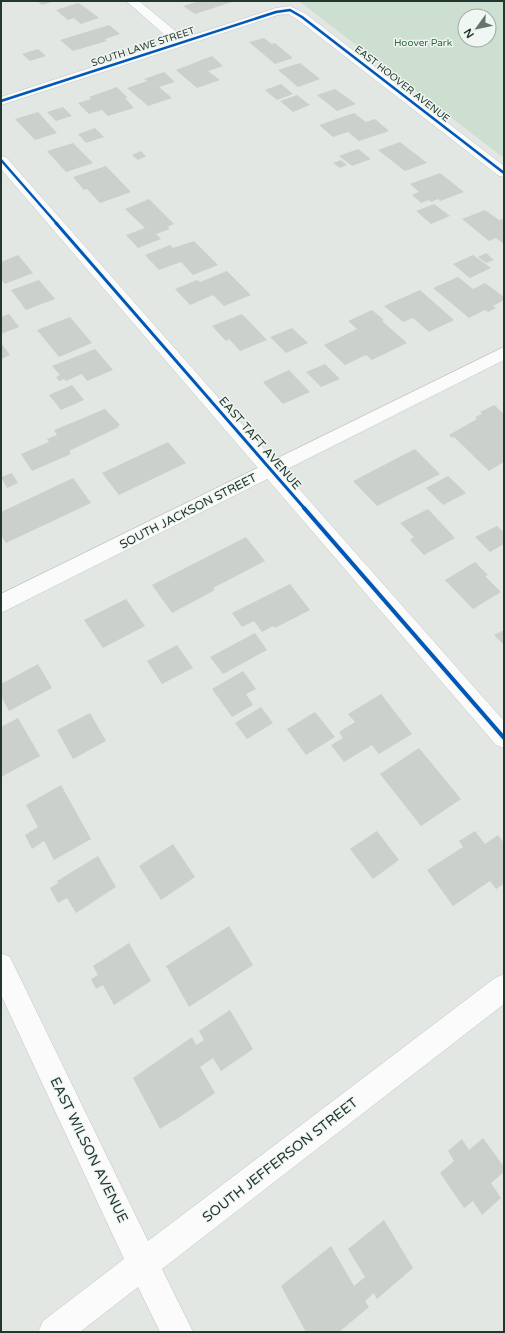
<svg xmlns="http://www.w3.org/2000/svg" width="505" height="1333" font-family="'Varela Round',sans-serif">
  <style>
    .green { fill: #cddfd0; fill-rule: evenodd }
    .building { fill: #cbd0cd }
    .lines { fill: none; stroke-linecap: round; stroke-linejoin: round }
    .minor-casing { stroke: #bfc4c1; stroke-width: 1 }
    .tertiary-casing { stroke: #bfc4c1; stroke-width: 1 }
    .minor { fill: #fbfbfb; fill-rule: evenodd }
    .tertiary { fill: #fbfbfb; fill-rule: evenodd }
    .cycleway-far2-casing { stroke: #f0f6f2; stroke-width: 4 }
    .cycleway-far1-casing { stroke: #f0f6f2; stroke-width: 5 }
    .cycleway-casing { stroke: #f0f6f2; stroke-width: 6 }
    .cycleway-far2 { stroke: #0057b8; stroke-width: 2.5 }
    .cycleway-far1 { stroke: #0057b8; stroke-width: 3 }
    .cycleway { stroke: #0057b8; stroke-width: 4 }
    .labels { text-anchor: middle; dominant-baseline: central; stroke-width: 3; stroke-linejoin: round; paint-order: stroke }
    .far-park-label { font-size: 10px; fill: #32693f; stroke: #f0f6f2 }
    .far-street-label { font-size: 10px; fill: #23372f; stroke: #f0f6f2 }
    .street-label { font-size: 12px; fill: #23372f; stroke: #f0f6f2 }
    .near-street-label { font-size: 14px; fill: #23372f; stroke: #f0f6f2 }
  </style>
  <rect width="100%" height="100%" fill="#e2e7e4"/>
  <path class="green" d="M301 1H504V158L300 2ZM465 16H489V40H465Z"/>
  <g class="building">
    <path d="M37 1H55L42 5Z"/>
    <path d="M199 1H235L195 14 183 6Z"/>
    <path d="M78 3 86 8 99 18 81 24 74 18 68 20 56 10Z"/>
    <path d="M109 25 120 34 105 39 107 41 73 51 60 40Z"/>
    <path d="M264 38 272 44 275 43 293 58 275 64 249 42Z"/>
    <path d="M38 49 46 56 30 61 22 54Z"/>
    <path d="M212 56 223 66 208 71 220 80 197 88 176 70Z"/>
    <path d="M300 63 320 79 298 87 278 70Z"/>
    <path d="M164 72 175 82 159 87 172 98 148 106 127 88 147 81 144 79Z"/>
    <path d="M281 84 293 94 277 100 265 90Z"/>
    <path d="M117 87 128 98H125L134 108 108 116 102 110 89 114 78 103 91 99 89 97Z"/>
    <path d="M335 89 356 104 337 111 317 95Z"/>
    <path d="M297 95 310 105 293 112 280 101Z"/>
    <path d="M63 107 72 116 56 121 47 112Z"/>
    <path d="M38 112 57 133 35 140 15 119Z"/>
    <path d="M354 113 366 122 375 119 389 131 359 141 348 132 333 137 319 125Z"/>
    <path d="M95 128 104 137 86 143 78 134Z"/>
    <path d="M400 142 427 163 405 171 378 150Z"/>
    <path d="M73 143 93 163 66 172 47 151Z"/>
    <path d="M358 149 371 159 352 166 339 156Z"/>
    <path d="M141 151 146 156 138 160 132 155Z"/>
    <path d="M341 160 347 165 340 168 333 163Z"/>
    <path d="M106 166 131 192 100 203 87 189 84 190 73 177Z"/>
    <path d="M440 173 464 192 440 201 438 199 431 202 429 200 421 203 412 195 419 192 410 184Z"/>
    <path d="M149 199 174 224 167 227 170 229 156 234 161 239 138 248 126 235 145 228 125 209Z"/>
    <path d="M434 204 450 216 431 224 416 211Z"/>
    <path d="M485 210 499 220 502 219 504 220V244L496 238 489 241 462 219Z"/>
    <path d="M194 241 218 265 193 275 181 262 159 270 145 255 170 245 173 248Z"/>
    <path d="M486 253 494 260 486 263 478 257Z"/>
    <path d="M18 255 33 273 5 284 1 279V262Z"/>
    <path d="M473 255 491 268 470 278 453 264Z"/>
    <path d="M227 271 251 295 224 306 213 295 190 305 175 289 197 280 200 282Z"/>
    <path d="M458 277 473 289 485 283 504 297V300L493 306 496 308 488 312 485 310 469 318 433 288Z"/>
    <path d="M39 280 55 299 26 310 11 290Z"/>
    <path d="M420 290 454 320 429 332 413 318 403 322 384 306Z"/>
    <path d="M372 310 384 320 382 321 407 343 372 360 366 355 345 365 324 345 357 329 348 321Z"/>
    <path d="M9 314 19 327 1 334V317Z"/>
    <path d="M242 314 267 340 240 351 229 339 226 341 212 326Z"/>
    <path d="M70 317 92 343 59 357 37 330Z"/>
    <path d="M292 328 308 343 286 353 270 337Z"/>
    <path d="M1 343 10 355 1 359Z"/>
    <path d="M95 349 113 370 87 381 82 374 66 381 64 379 59 381 56 377 60 375 52 366Z"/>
    <path d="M325 364 340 379 321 387 306 372Z"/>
    <path d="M289 370 310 392 283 404 263 382Z"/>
    <path d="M72 385 84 400 61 410 49 395Z"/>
    <path d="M494 405 504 414V462L489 471 454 437 452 438 449 435 477 419 475 417 482 414 480 412Z"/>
    <path d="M105 409 120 425 118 426 119 427 69 451 71 454 32 471 21 454 49 442 47 439 57 435 54 430Z"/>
    <path d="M168 442 186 463 119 495 102 473Z"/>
    <path d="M415 449 440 474 377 506 353 481Z"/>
    <path d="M12 473 18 483 7 488 1 477Z"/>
    <path d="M448 476 466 493 443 505 426 488Z"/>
    <path d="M73 478 91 503 6 543 1 535V512Z"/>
    <path d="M428 509 455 538 424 555 410 540 414 537 400 523Z"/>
    <path d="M497 526 504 532V544L490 552 475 537Z"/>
    <path d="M246 537 265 561 213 588 215 590 172 613 152 585Z"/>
    <path d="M475 562 488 575 485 576 501 592 473 609 445 580Z"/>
    <path d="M290 584 310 610 275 628 273 626 262 632 254 621 242 627 232 613Z"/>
    <path d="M126 599 145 626 103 648 84 620Z"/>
    <path d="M504 630V645L494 635Z"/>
    <path d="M255 633 267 650 223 674 210 657Z"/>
    <path d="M177 645 193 668 162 684 147 661Z"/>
    <path d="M38 664 52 688 9 711 1 696V684Z"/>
    <path d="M243 671 256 689 246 694 253 705 232 717 212 689Z"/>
    <path d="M381 694 412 734 379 754 372 745 344 762 331 745 343 738 339 732 355 722 348 714Z"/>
    <path d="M261 707 273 723 247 739 235 723Z"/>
    <path d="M315 712 335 737 306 755 287 729Z"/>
    <path d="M90 713 106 741 73 759 57 730Z"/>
    <path d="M18 718 40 756 1 777V727Z"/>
    <path d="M419 748 461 799 421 826 380 774Z"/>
    <path d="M61 785 91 839 54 860 44 841 32 849 25 835 38 827 26 805Z"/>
    <path d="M377 831 399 860 373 879 350 849Z"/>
    <path d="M475 831 485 844 498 835 504 843V884L496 889 490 881 453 906 427 870 463 847 459 841Z"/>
    <path d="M173 844 195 877 161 900 139 866Z"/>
    <path d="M98 856 116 887 76 913 67 898 58 903 50 888 58 883 57 881Z"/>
    <path d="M229 926 253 965 189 1007 166 966Z"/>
    <path d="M129 943 151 981 114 1005 103 985 96 989 91 979 98 975 93 966Z"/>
    <path d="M230 1010 253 1049 221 1071 213 1058 200 1067 215 1093 174 1121V1120L160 1129 133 1078 192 1037 196 1045 204 1040 199 1031Z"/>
    <path d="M483 1138 504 1167V1172L491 1183 501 1198 482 1215 473 1201 464 1208 440 1173 454 1161 448 1151 462 1139 469 1150Z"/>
    <path d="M384 1220 413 1268 377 1299 374 1293 365 1301 369 1307 339 1332H306L281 1286 331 1246 354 1286 365 1277 348 1249Z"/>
  </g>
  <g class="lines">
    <defs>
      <g id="minor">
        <path d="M126 1H139L184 38 276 8 290 6 306 14 504 166V177L499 176 298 20 288 14 278 15 1 105V97L172 41Z"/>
        <path d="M504 347V360L1 613V594Z"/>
        <path d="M1 953 10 957 148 1241 495 978 504 974V1004L162 1269 193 1332H160L138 1287 80 1332H38L43 1321 124 1259 1 995Z"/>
      </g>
      <path id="tertiary" d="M1 156 6 157 504 721V748L496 745 1 169Z"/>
    </defs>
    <use href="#minor" class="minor-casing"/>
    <use href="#tertiary" class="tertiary-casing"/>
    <use href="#minor" class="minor"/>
    <use href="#tertiary" class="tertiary"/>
    <defs>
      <g id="cycleway-far2">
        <path d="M1 101 276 12 290 10 302 17 504 173"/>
        <path d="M1 160 57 224"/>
      </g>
      <path id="cycleway-far1" d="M56 223 305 509"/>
      <path id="cycleway" d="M304 508 504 738"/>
    </defs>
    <use href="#cycleway-far2" class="cycleway-far2-casing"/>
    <use href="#cycleway-far1" class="cycleway-far1-casing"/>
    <use href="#cycleway" class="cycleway-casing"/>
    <use href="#cycleway-far2" class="cycleway-far2"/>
    <use href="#cycleway-far1" class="cycleway-far1"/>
    <use href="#cycleway" class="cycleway"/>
  </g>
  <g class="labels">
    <g class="far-park-label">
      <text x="423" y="43">Hoover Park</text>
    </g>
    <g class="far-street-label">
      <text transform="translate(143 47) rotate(-18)">SOUTH LAWE STREET</text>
      <text transform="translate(402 84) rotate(38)">EAST HOOVER AVENUE</text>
    </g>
    <g class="street-label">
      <text transform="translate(260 443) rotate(49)">EAST TAFT AVENUE</text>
      <text transform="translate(188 511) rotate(-27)">SOUTH JACKSON STREET</text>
    </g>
    <g class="near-street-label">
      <text transform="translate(89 1150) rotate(64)">EAST WILSON AVENUE</text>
      <text transform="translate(280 1160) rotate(-38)">SOUTH JEFFERSON STREET</text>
    </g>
  </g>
  <rect width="505" height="1333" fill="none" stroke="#23372f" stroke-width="4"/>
  <g transform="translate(477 28) rotate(237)"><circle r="19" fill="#f0f6f2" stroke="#9eaaa4"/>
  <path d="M0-3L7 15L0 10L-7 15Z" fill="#66756e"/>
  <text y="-6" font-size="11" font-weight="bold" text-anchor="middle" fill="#23372f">N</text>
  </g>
</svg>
